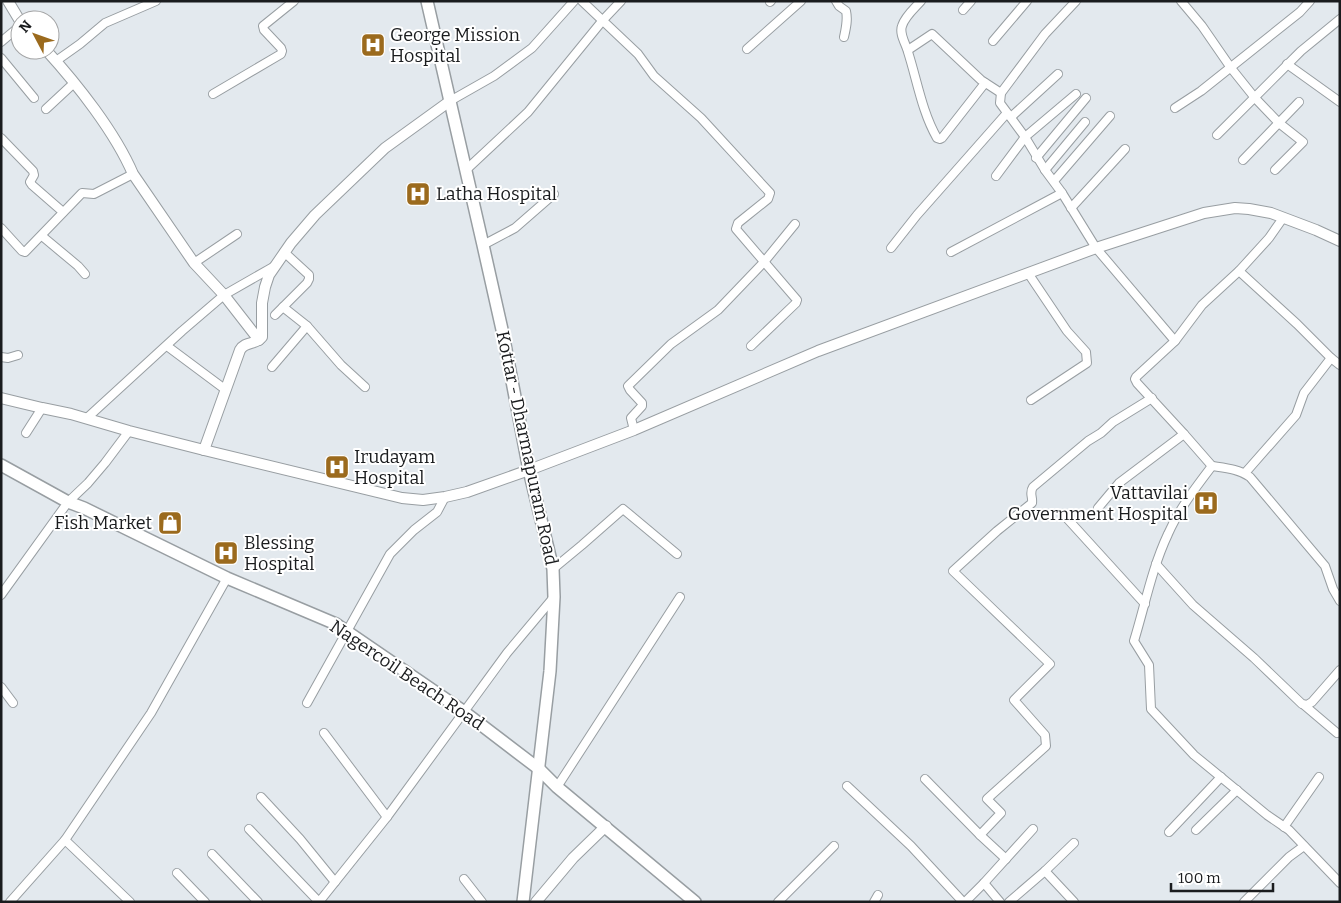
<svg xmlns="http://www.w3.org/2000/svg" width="1341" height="903" font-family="Bitter,serif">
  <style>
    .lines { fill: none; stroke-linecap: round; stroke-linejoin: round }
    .minor-casing { stroke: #989ea2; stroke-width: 10 }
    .tertiary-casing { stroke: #989ea2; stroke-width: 12 }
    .secondary-casing { stroke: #989ea2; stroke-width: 14 }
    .minor { stroke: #fff; stroke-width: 8 }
    .tertiary { stroke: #fff; stroke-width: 10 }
    .secondary { stroke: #fff; stroke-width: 11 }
    .labels { text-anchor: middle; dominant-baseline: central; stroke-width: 4; stroke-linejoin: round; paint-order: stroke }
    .poi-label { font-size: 18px; fill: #1a1c1e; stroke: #fff; text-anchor: start }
    .street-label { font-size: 18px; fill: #1a1c1e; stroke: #fff }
  </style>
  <rect width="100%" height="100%" fill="#e3e9ee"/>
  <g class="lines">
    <defs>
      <g id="minor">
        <path d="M582 1 638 54 654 76 701 118 770 193 768 199 738 223 736 229 797 300 796 303 751 346"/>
        <path d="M836 1 839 6 846 11C848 20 846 28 844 37"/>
        <path d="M921 1C915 8 905 16 902 26 899 34 906 44 908 52 917 80 922 112 937 138L940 139 942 138 985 83"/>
        <path d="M1076 1 1045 34 1001 93 1000 103 1025 137 1045 170 1062 193 1096 248 1175 341"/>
        <path d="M1181 1 1202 26 1231 68 1255 98 1279 123 1303 142 1275 170"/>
        <path d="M770 2 771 1"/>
        <path d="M963 10 971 1"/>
        <path d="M993 41 1027 1"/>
        <path d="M1 42 20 26"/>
        <path d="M747 49 801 1"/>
        <path d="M908 50 932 34 981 80 1001 93"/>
        <path d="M1 58 34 98"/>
        <path d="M56 61 80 44 105 23 156 1"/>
        <path d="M1287 64 1340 102"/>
        <path d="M213 94 281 54 282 51 281 48 264 30 263 26 294 1"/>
        <path d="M450 101 494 76 532 48 574 1"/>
        <path d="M1175 108 1201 91 1300 12 1310 1"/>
        <path d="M46 109 74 83"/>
        <path d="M1011 117 1058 74"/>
        <path d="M1217 135 1301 51 1340 19"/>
        <path d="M1 138 33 171 34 175 30 182 32 185 63 212"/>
        <path d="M1036 158 1086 98"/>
        <path d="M1243 160 1299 102"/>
        <path d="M467 169 528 112 603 20 621 1"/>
        <path d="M1045 170 1085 122"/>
        <path d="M996 176 1025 137 1076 94"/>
        <path d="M1054 181 1110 116"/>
        <path d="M1071 208 1125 149"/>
        <path d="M1 228 22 251 25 252 82 193 94 194 133 174"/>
        <path d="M42 236 78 266 85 274"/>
        <path d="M483 245 515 228 554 194"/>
        <path d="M891 248 917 215 1007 113"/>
        <path d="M951 252 1062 193"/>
        <path d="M194 263 237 234"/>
        <path d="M1239 271 1269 238 1283 218"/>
        <path d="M1028 273 1067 331 1086 352 1087 363 1031 400"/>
        <path d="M283 307 307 326 341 365 365 387"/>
        <path d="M275 315 307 283 309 279V275L284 252"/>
        <path d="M167 346 226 390"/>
        <path d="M1 357 8 358 18 355"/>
        <path d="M1340 365 1331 358 1297 324 1239 271 1202 305 1175 341 1136 377 1135 379 1137 383 1184 434 1212 466C1196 487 1179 509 1168 534 1152 568 1145 605 1134 641L1149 665 1151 709 1194 755 1267 815 1289 830 1340 883"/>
        <path d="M272 367 307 326"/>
        <path d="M87 418 182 331 224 295 273 267"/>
        <path d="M634 430 631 418 642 406V403L630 390 628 386 630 384 671 344 718 310 764 262 795 224"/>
        <path d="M26 433 42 408"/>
        <path d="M1212 466C1225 468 1239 469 1250 477L1325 566 1333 589 1340 601"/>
        <path d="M1245 473 1296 415 1304 393 1331 358"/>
        <path d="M1098 508 1119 483 1184 434"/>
        <path d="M1063 514 1145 604"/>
        <path d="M1156 564 1193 605 1254 658 1302 704 1307 705 1312 702 1340 670"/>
        <path d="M553 569 582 545 623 509 677 554"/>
        <path d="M1 595 68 502 88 483 105 463 129 431"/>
        <path d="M1 687 13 703"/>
        <path d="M307 703 390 554 414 530 437 512 445 497"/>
        <path d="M1304 705 1337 733"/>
        <path d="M324 733 387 817"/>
        <path d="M925 779 980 835 1006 859"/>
        <path d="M847 786 911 846 963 902"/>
        <path d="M557 787 680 597"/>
        <path d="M261 797 300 839 335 882"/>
        <path d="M1284 827 1319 777"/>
        <path d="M249 829 319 902"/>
        <path d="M1196 830 1237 790"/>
        <path d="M1169 832 1221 777"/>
        <path d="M980 835 1001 813 987 799 1046 746 1045 735 1014 700 1050 664 953 571 997 531 1032 503C1033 497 1029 493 1033 487L1088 441 1101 433 1113 422 1152 398"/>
        <path d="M65 840 130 902"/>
        <path d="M212 854 258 902"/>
        <path d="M1045 871 1074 902"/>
        <path d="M177 873 205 902"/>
        <path d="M464 879 482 902"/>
        <path d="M984 883 1000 902"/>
        <path d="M10 902 65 840 151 713 227 578"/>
        <path d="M319 902 387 817 507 653 554 597"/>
        <path d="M778 902 834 846"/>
        <path d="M874 902 878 895"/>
        <path d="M965 902 984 883 1033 829"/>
        <path d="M1009 902 1045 871 1074 843"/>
        <path d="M1244 902 1289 857 1304 846"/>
      </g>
      <g id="tertiary">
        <path d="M8 1 20 21"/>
        <path d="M46 50C77 84 115 132 133 174L194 263 224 295 259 340"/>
        <path d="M1 398 42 408 71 414 129 431 204 450 402 498 423 500 445 497 467 492 529 470 634 430 818 351 1096 248 1204 213 1235 208 1249 209 1271 213 1316 230 1340 241"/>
        <path d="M204 450 240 350C245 341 256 345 262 337V303L265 287 269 275 291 243 315 215 385 148 450 101"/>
        <path d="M536 902 573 858 606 826"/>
      </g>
      <g id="secondary">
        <path d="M427 1 483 245 503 334 529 470 553 569 554 597 550 671 523 902"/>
        <path d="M1 465 68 502 84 508 227 578 336 624 463 711 539 769 557 787 695 902"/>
      </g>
    </defs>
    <use href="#minor" class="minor-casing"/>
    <use href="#tertiary" class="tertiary-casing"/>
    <use href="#secondary" class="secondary-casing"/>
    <use href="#minor" class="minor"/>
    <use href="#tertiary" class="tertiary"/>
    <use href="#secondary" class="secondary"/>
  </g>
  <defs>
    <symbol id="hospital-square" viewBox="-11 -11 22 22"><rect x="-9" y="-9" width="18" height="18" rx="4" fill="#9b6a1d" stroke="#fff"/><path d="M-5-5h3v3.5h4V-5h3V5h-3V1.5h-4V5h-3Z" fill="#fff"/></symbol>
    <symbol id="shop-square" viewBox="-11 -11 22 22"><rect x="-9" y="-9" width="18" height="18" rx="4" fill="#9b6a1d" stroke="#fff"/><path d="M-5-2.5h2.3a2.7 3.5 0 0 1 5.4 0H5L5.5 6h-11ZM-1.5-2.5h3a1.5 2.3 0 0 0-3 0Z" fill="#fff"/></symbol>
  </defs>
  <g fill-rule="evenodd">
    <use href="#hospital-square" x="359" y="31" width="28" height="28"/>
    <use href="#hospital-square" x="404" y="180" width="28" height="28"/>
    <use href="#hospital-square" x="323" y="453" width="28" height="28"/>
    <use href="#hospital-square" x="1192" y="489" width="28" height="28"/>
    <use href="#shop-square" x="156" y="509" width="28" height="28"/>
    <use href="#hospital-square" x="212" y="539" width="28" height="28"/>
  </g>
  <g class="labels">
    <g class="poi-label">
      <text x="390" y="35">George Mission<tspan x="390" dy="21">Hospital</tspan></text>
      <text x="436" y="194">Latha Hospital</text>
      <text x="354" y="457">Irudayam<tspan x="354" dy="21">Hospital</tspan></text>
      <text x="1188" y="493" text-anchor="end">Vattavilai<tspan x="1188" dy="21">Government Hospital</tspan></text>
      <text x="152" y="523" text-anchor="end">Fish Market</text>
      <text x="244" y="543">Blessing<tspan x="244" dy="21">Hospital</tspan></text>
    </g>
    <g class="street-label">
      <text transform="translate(527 448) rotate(78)">Kottar - Dharmapuram Road</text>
      <text transform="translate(407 675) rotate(34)">Nagercoil Beach Road</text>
    </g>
  </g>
  <rect width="1341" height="903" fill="none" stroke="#1a1c1e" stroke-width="5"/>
  <g transform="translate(35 35) rotate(311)"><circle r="24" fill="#ffffff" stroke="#a3a4a5"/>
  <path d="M0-4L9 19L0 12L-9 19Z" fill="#9b6a1d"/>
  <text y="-8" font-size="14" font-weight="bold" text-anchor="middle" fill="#1a1c1e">N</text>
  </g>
  <path d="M1171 883v8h102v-8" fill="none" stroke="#1a1c1e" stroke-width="2.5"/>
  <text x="1178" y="883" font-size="15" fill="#1a1c1e" stroke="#ffffff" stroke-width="4" paint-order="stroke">100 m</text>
</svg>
